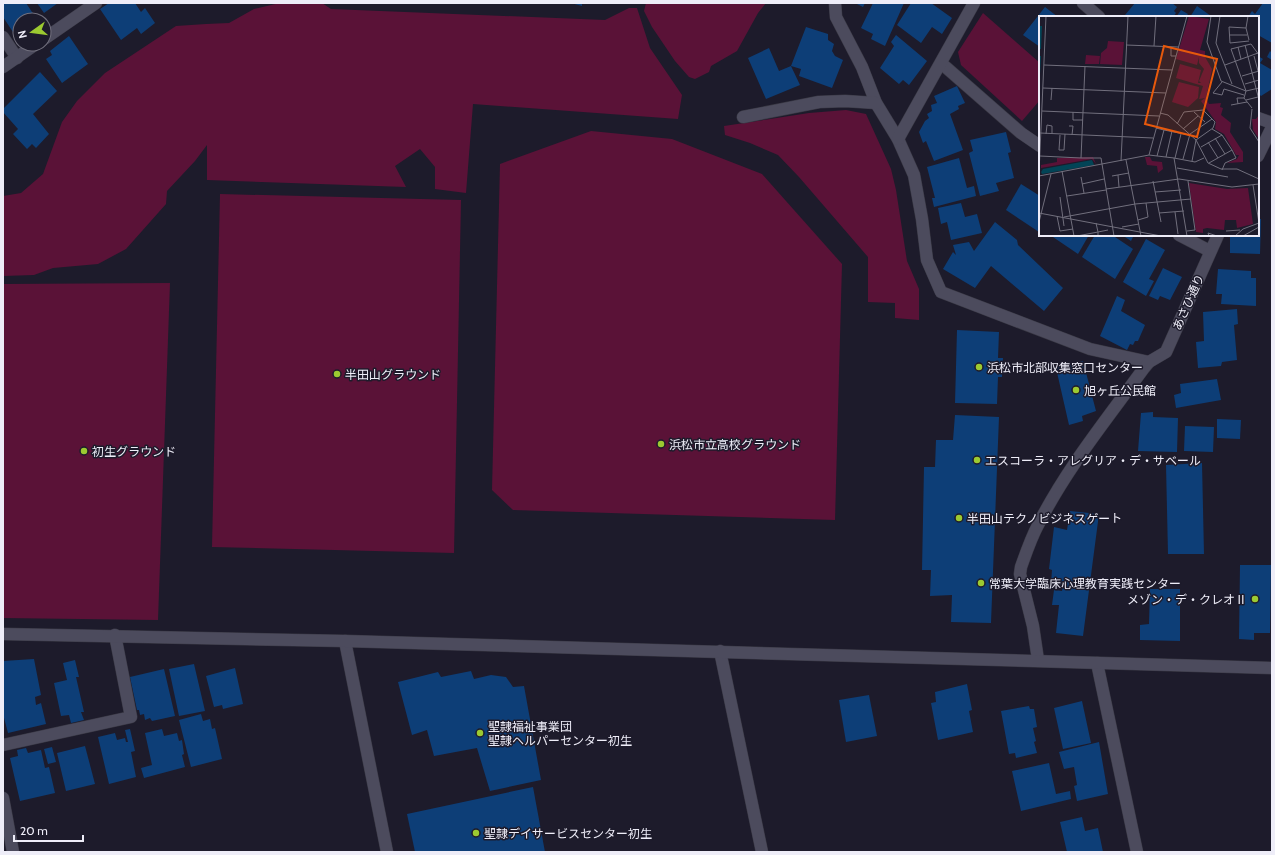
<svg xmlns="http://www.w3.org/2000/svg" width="1275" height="855" font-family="Cabin,'Noto Sans JP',sans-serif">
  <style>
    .green { fill: #5a1237 }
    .building { fill: #0d3e77 }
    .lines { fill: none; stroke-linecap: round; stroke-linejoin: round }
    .street-casing { stroke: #3a3945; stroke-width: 13 }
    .secondary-casing { stroke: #3a3945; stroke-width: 13 }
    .street { stroke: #4c4b5d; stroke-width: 12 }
    .secondary { stroke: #4c4b5d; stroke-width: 12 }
    .poi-dot { fill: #9cca31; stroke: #1d1b2b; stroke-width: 1.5 }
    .labels { text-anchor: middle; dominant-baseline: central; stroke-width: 3; stroke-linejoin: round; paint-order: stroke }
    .street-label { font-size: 12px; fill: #eeedf8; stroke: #1d1b2b }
    .poi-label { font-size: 12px; fill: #eeedf8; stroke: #1d1b2b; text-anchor: start }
    .inset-river { fill: none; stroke: #024456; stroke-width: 2 }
    .inset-road { fill: none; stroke: #716f7d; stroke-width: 1 }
    .view { fill: #e8590c; fill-opacity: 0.15; stroke: #e8590c; stroke-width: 2 }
    .inset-edge { fill: none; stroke: #eeedf8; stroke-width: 2 }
  </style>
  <rect width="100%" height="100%" fill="#1d1b2b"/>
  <g class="green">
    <path d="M280 3H322L331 9 605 20 629 8H637L650 48 682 95 678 119 473 104 466 193 435 189V167L420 149 395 166 406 187 207 180V145L195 161 167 191 166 204 126 249 98 264 53 268 34 275 3 276V196L21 193 43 174 62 122 77 101 105 73 176 26 206 24 229 23 254 9Z"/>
    <path d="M646 3H766L758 13 737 51 711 66 709 72 695 79 689 77 675 61 652 27 644 11Z"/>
    <path d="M983 13 1040 63V100L1022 121 961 65 958 52Z"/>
    <path d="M846 110 866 114 891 169 896 190 907 261 919 289V320L895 318V303L868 302V257L799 177 778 155 750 143 725 135 724 126 809 113Z"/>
    <path d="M591 131 672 139 762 174 842 264 835 520 513 510 492 490 500 164Z"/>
    <path d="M220 194 461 200 454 553 212 547Z"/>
    <path d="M170 283 158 620 3 618V284Z"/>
  </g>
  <g class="building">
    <path d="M3 3H26L36 18 34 20H20V31L15 35 3 17Z"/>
    <path d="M37 3H58L44 13Z"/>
    <path d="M109 3H135L141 12 145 8 155 23 141 34 137 28 121 40 100 9Z"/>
    <path d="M571 3H582V6Z"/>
    <path d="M855 3H865L863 7Z"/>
    <path d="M873 3H904L885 46 871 39 873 34 861 28Z"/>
    <path d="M911 3H931L952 18 942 34 932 27 921 43 897 25Z"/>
    <path d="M1135 3H1172L1177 7 1174 11 1176 13 1173 17H1128L1125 15Z"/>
    <path d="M1263 3H1272V43L1258 35V17H1248L1252 11 1255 14Z"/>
    <path d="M1197 6 1211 16V17H1190Z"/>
    <path d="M1045 7 1058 17H1040V50L1038 49 1040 47 1023 35Z"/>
    <path d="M1181 10 1188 14 1186 17H1176Z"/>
    <path d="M806 27 828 34V40L834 44 832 51 835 56 843 60 832 88 799 76 801 69 791 66Z"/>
    <path d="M896 35 927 61 909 85 903 80 899 84 880 68 894 46 891 42Z"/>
    <path d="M69 36 88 64 62 83 46 59 52 55 50 51Z"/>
    <path d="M769 48 779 71 791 66 800 85 766 99 748 58Z"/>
    <path d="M1270 51 1272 53V60L1267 57Z"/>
    <path d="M1258 56 1263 59 1260 63 1272 70V89L1261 96 1258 93Z"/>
    <path d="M40 72 57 91 33 114 49 134 36 148 32 144 27 149 13 134 18 129 3 112V109Z"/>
    <path d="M957 86 965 103 958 106 959 109 950 114 963 150 934 161 926 141 923 143 919 132 925 121 929 118 927 114 932 111 931 105 937 103 934 96Z"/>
    <path d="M1006 132 1011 152 1008 153 1014 178 996 183 999 191 980 196 969 153 973 151 970 140Z"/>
    <path d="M959 158 967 188 974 186 976 196 934 207 932 198H935L927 167Z"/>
    <path d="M1021 184 1040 196 1039 232 1006 210Z"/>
    <path d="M961 203 965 217 977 214 982 233 951 240 947 222 941 224 938 208Z"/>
    <path d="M1258 219H1261L1260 254 1230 253V237L1237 236V235H1258Z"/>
    <path d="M995 222 1017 240 1018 245 1063 288 1044 311 991 266 975 288 943 269 953 252 956 255 953 245 969 242 974 251Z"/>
    <path d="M1050 235H1089L1078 254Z"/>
    <path d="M1095 235H1112L1133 249 1115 279 1082 257Z"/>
    <path d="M1122 235H1134L1131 241Z"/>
    <path d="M1146 239 1165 250 1149 279 1154 281 1146 296 1123 282Z"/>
    <path d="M1163 268 1182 277 1170 300 1160 296 1158 300 1149 296Z"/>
    <path d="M1218 269 1251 271V278H1256V306L1221 304 1222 294H1216Z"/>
    <path d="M1117 296 1125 300 1121 311 1145 325 1138 341H1135L1133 345 1130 344 1127 350 1100 336Z"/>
    <path d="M1237 309 1238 324 1234 325 1237 360 1222 362 1221 366 1198 368 1196 342 1204 341 1203 312Z"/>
    <path d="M957 330 999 332 998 358H1003L1002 377H998L997 404 955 403Z"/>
    <path d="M1083 361 1096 411 1082 416 1083 421 1069 425 1056 368Z"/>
    <path d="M1217 379 1221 400 1176 408 1174 395 1181 393 1180 384Z"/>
    <path d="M1153 412V417L1178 418 1177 452 1138 451 1141 413Z"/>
    <path d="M955 415 999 417 991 623 951 622 952 595 930 596 931 570H922L924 467H935L936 440H953Z"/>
    <path d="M1217 419 1241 420 1240 439 1217 438Z"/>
    <path d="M1185 426 1214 427 1213 452 1184 451Z"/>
    <path d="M1202 463 1204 554H1168L1166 465Z"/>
    <path d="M1070 511 1099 514 1083 636 1056 633 1059 605H1052L1054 590 1062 591 1063 585 1051 584 1052 570 1049 569 1054 527 1067 530Z"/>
    <path d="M1240 565H1271L1270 633H1254V640L1239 639Z"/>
    <path d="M1150 589H1180V641L1140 640V625L1149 624Z"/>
    <path d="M34 659 41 695 35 697 36 705 41 703 46 724 8 733 3 714V661Z"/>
    <path d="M75 660 79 677H76L84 712H81L84 720 71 723 69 715 61 716 54 683 67 680 63 663Z"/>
    <path d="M194 664 205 711 179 716 169 669Z"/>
    <path d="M235 668 243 704 223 709 222 705 214 707 206 676Z"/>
    <path d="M164 669 175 716 152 721 150 718 145 720 144 714 140 715 139 710H137L130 677Z"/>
    <path d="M471 671 474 679 491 675 506 677 513 687 524 686 541 780 490 791 477 748 434 756 427 730 412 735 398 682 438 672 441 677Z"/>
    <path d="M967 684 972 710 969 711 973 732 938 740 931 703 936 702 935 692Z"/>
    <path d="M869 695 877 736 846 742 839 700Z"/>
    <path d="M1082 701 1091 743 1063 749 1054 708Z"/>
    <path d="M1029 706 1030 709H1034L1037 727 1033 728 1036 741 1034 742 1037 753 1016 758 1015 753 1009 754 1001 711Z"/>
    <path d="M201 714 203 721 210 719 212 729 215 728 222 759 191 767 179 720Z"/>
    <path d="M130 729 135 751 131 752 136 777 109 784 98 737 115 733 117 740 125 738 126 742H128L125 730Z"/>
    <path d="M162 729 164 736 177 733 179 741 182 740 184 754 182 755 185 767 144 778 141 768 152 765 145 733Z"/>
    <path d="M1099 742 1108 794 1077 801 1074 786 1077 785 1074 767 1064 769 1059 752Z"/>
    <path d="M85 746 95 784 66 791 57 753Z"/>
    <path d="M52 747 56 762 48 764 44 749Z"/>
    <path d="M26 748 28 753 41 750 45 768 49 767 55 793 20 801 10 758 18 756 17 750Z"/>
    <path d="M1049 763 1056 794 1070 791 1071 799 1021 811 1012 771Z"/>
    <path d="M533 787 545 852H415L407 814Z"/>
    <path d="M1082 817 1085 831 1098 828 1103 852H1067L1060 822Z"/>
  </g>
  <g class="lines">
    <defs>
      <g id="street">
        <path d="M835 3 836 17 862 67 876 103 898 139 914 175 922 219 927 260 941 292 1090 349 1149 362"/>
        <path d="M1083 3 1099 17"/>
        <path d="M3 37 17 58"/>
        <path d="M44 39 96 3"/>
        <path d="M941 63 1021 133 1040 146"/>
        <path d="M3 67 36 44"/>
        <path d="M743 117 819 102 845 101 876 103"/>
        <path d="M1258 118 1272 123"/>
        <path d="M898 139 974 3"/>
        <path d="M1258 156 1272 127"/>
        <path d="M1179 235 1210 251"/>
        <path d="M345 641 387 852"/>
        <path d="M720 651 762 852"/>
        <path d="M1038 660 1033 626 1020 574 1021 567C1026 553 1031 538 1038 525 1066 469 1107 419 1144 368L1149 362 1166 352 1218 235"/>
        <path d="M1097 663 1137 852"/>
        <path d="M3 745 131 717 115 635"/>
      </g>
      <g id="secondary">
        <path d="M3 634 345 641 1272 668"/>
        <path d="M3 798 13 852"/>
      </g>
    </defs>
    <use href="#street" class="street-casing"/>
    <use href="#secondary" class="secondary-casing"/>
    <use href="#street" class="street"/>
    <use href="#secondary" class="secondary"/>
  </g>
  <g class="poi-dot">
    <circle cx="979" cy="367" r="4"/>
    <circle cx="337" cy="374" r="4"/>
    <circle cx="1076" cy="390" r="4"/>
    <circle cx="661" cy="444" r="4"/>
    <circle cx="84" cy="451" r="4"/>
    <circle cx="977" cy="460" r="4"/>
    <circle cx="959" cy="518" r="4"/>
    <circle cx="981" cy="583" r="4"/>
    <circle cx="1255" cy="599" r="4"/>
    <circle cx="480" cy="733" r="4"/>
    <circle cx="476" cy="833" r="4"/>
  </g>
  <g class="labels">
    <g class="street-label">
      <text transform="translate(1188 302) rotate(-66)">あさひ通り</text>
    </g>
    <g class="poi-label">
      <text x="987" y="367">浜松市北部収集窓口センター</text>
      <text x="345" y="374">半田山グラウンド</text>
      <text x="1084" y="390">旭ヶ丘公民館</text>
      <text x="669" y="444">浜松市立高校グラウンド</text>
      <text x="92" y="451">初生グラウンド</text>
      <text x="985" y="460">エスコーラ・アレグリア・デ・サベール</text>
      <text x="967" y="518">半田山テクノビジネスゲート</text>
      <text x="989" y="583">常葉大学臨床心理教育実践センター</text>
      <text x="1247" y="599" text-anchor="end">メゾン・デ・クレオⅡ</text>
      <text x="488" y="726">聖隷福祉事業団<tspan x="488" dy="14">聖隷ヘルパーセンター初生</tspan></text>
      <text x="484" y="833">聖隷デイサービスセンター初生</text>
    </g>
  </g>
  <g transform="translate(1039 16)">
    <rect width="220" height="220" fill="#1d1b2b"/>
    <path d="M150 0 170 3 161 34 166 35V41L173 53 167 82 170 88 182 87 181 91 184 92 182 99 192 107 191 116 204 136V146L188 147 198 143 200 139H197L185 118 176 113 177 106 162 85 166 82 160 83 164 70 137 62 141 48 162 54 159 67H162L160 65 165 53 160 47V41L158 49 137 43ZM69 25 85 26 83 49 61 48 62 37 68 32ZM47 39 61 40 60 48H46ZM140 66 160 71 159 82 149 91 133 86ZM220 99 219 104 220 123 214 114 213 103H217ZM54 141 57 148 53 143 2 152V149L18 146V142ZM106 141H111L113 145 123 146 124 153 119 157 118 150 108 149ZM150 167 188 173 209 172 214 208 198 212 197 204H186L185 214 168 212 164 213V217L157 216Z" fill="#5a1237"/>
    <path d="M53 144 55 149 3 158 2 156 4 153Z" fill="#024456"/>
    <path class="inset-river" d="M1 33 2 10M0 58 1 40"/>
    <path class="inset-road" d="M172 0 168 26 182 65 207 75 205 82 213 92M181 0 177 27 193 68M209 0 207 12 210 24M207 12 190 11 191 27 210 25M191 19H208M212 28 192 33 207 75 220 72M212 28 220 39M87 29 139 31M206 29 220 84M115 30 117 0M132 31V40H137M199 31 202 43M215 40 219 55M5 49 133 54M186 49 219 37M46 50 42 142H62L75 220M203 60 220 55M183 66 174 77 183 79 185 73 205 79M206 68 220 64M4 72 127 77M12 84 13 72M207 84 219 81M199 88 198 82H205M192 89 208 86M213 93 211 112 220 126M3 95 120 100M34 96V104H44M155 96 166 106M121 97 129 99 157 124 169 147 182 153H198L220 163M138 108 145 96 164 94 176 106 174 112 157 124 153 145M30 110H34L33 119M117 112 125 114 118 140M144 113 159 100M125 114 150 119M1 117 114 122M7 118 8 109 13 110V118M21 119 20 134H25L26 118M176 122 186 138M169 126 179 142M162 131 183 119M110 139 148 0M1 140 42 142M127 141 133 115M135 142 156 146 165 142M136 142 142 118M144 143 151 118 173 103M87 144 102 220M82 145 89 0M170 147 193 134 183 119 173 113M138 152 189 161M183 154 186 147 197 142 193 134M23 155 35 220M0 157 7 0M79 159 80 171M0 160 110 139 135 142 148 220M73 160 90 157M42 161 45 177M114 165 122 206M43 168 65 163M214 169 220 207M67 173 140 163 193 171 220 168M116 176 142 174M28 180 67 174M21 181 25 210M136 196 139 218M0 197 122 220M120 197 145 195M18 200 21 215 34 213M25 201 96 188 152 183M99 204 109 201 107 187M0 206 12 158M57 207 59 216 69 214M83 211 100 208M148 215 156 214 149 165M187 215 201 214M38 220 59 216V220M129 220H144M170 220 169 217 178 220M196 220 204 213 220 207M204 220 220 211"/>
    <path class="view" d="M125 30 178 43 158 121 106 108Z"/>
    <rect width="220" height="220" class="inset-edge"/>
  </g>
  <rect width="1275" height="855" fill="none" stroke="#eeedf8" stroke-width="8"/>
  <g transform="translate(32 32) rotate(256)"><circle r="19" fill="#1d1b2b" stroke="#716f7d"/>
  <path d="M0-3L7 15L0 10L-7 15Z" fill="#9cca31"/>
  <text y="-6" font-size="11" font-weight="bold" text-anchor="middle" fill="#eeedf8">N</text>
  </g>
  <path d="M14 835v6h69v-6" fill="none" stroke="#eeedf8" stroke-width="2"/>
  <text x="20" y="835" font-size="12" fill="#eeedf8" stroke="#1d1b2b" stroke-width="3" paint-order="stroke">20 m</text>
</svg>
